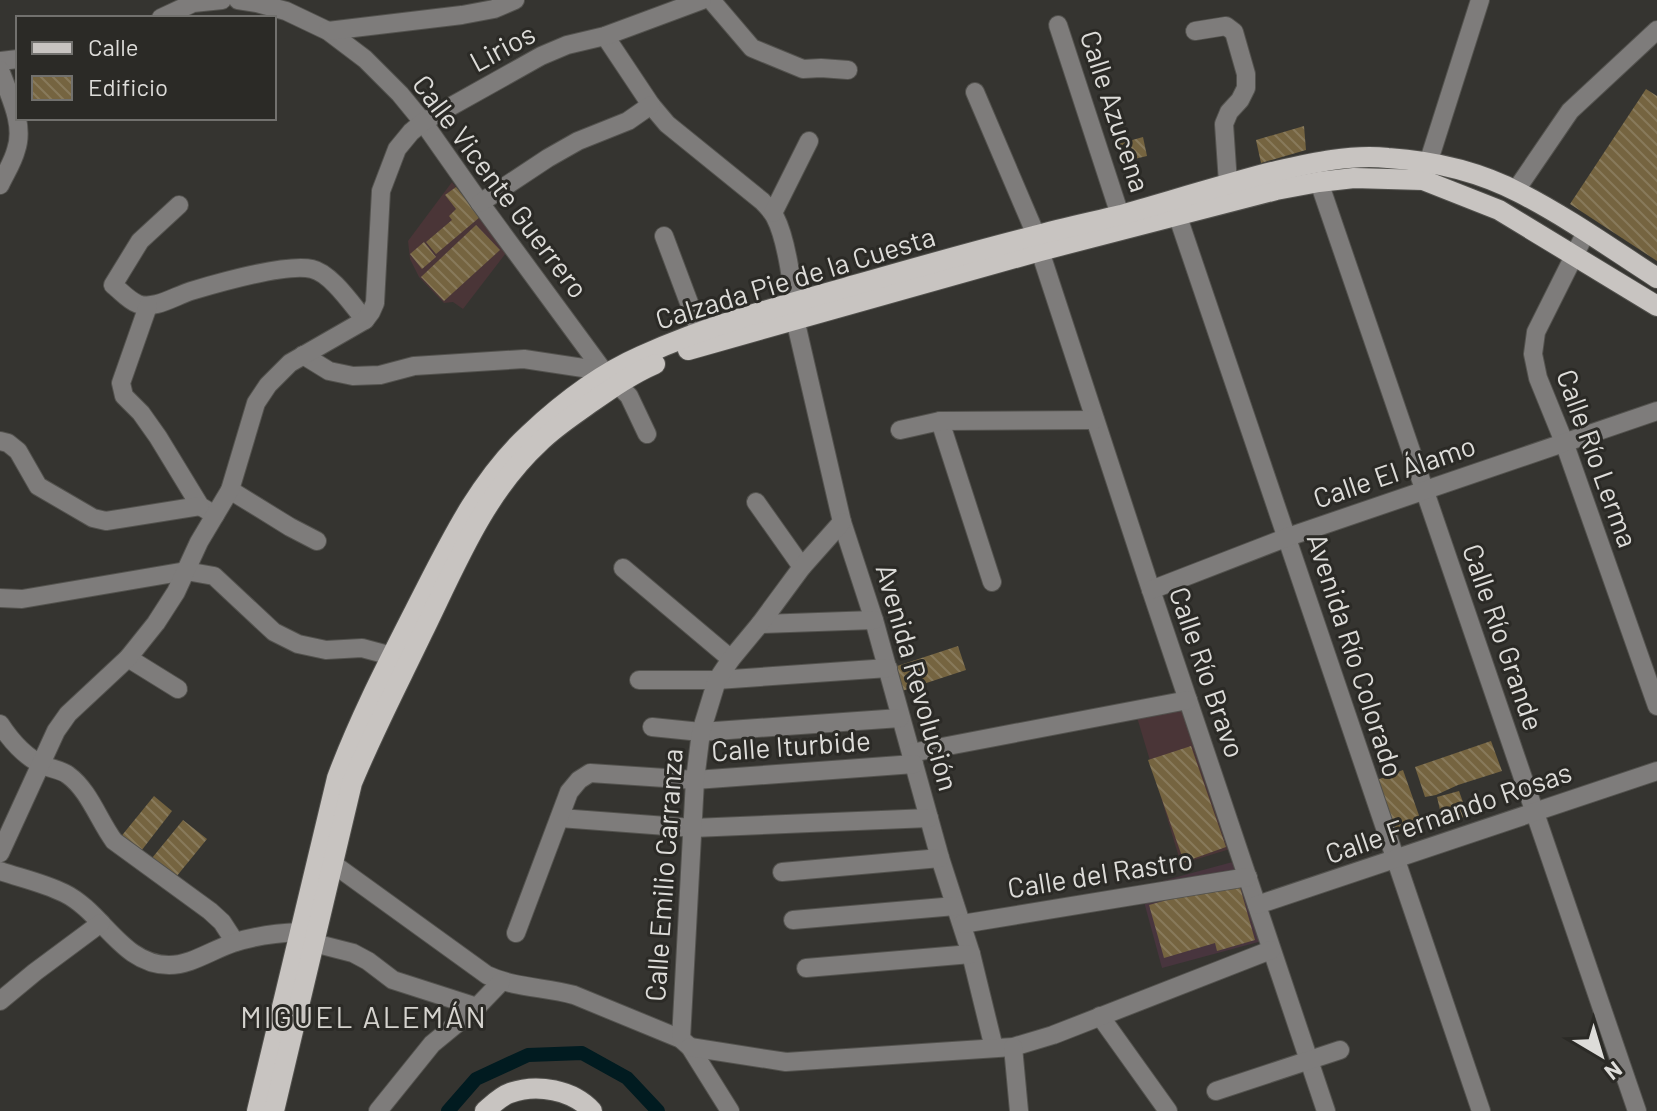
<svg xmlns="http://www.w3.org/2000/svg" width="1657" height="1111" font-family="Barlow,sans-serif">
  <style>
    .commercial { fill: #4a3537 }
    .medical { fill: #48353e }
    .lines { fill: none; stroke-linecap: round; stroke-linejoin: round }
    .canal { stroke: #011b20; stroke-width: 14 }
    .building { fill: url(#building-back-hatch) }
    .minor-casing { stroke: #53524e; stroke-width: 20 }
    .major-casing { stroke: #53524e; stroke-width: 22 }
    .minor { stroke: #7e7c7b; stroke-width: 18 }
    .major { stroke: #c8c4c1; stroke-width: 20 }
    .labels { text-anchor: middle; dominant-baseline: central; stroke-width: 6; stroke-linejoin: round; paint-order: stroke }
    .street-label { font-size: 28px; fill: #dddcd9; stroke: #2b2a26 }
    .neighbourhood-label { font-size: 30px; letter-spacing: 2px; fill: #d5d3ce; stroke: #2b2a26 }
  </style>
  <defs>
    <pattern id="building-back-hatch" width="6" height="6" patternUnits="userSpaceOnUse" patternTransform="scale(2)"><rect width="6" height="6" fill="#756440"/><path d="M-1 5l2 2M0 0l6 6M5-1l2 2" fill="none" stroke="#887a5b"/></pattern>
  </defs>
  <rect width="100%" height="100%" fill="#353430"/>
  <g class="commercial">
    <path d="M452 182 506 253 463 309 453 302 444 303 419 277 410 259 408 241Z"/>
    <path d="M1182 704 1230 849 1181 864 1136 714Z"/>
  </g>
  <path class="medical" d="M1240 860 1262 941 1162 968 1140 887Z"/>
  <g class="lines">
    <path class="canal" d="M448 1111 476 1079 528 1055 582 1053 627 1078 658 1111"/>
  </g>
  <g class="building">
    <path d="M1646 89 1657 96V261L1570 204Z"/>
    <path d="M1304 126 1306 150 1261 163 1256 140Z"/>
    <path d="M1143 137 1147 156 1122 162 1118 144Z"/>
    <path d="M456 187 480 217 436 254 426 242 452 220 449 216 456 209 445 195Z"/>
    <path d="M476 225 500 250 444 301 421 277Z"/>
    <path d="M424 242 436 257 422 269 410 254Z"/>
    <path d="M958 646 966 670 902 691 894 667Z"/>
    <path d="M1491 741 1502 771 1458 785 1436 795 1425 797 1415 767Z"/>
    <path d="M1191 746 1226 847 1184 862 1148 760Z"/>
    <path d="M1403 770 1422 824 1392 834 1374 781Z"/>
    <path d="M1459 791 1468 816 1443 823 1437 797Z"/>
    <path d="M154 796 172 811 138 855 119 839Z"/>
    <path d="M183 820 207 839 172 882 148 863Z"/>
    <path d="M1238 880 1255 940 1217 951 1215 943 1164 958 1149 905Z"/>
  </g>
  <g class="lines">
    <defs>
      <g id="minor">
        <path d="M238 0 257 3 286 11 328 31 365 59 400 94 423 122 480 203 602 369 629 396 647 434"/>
        <path d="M711 0 752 48 803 69 821 68 848 70"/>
        <path d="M161 18 193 3 222 0"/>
        <path d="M1058 25 1120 215"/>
        <path d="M328 31 462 15 494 9 515 0"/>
        <path d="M1195 31 1226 26 1234 32 1246 74V88L1240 100 1229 112 1224 124 1228 183"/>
        <path d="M605 36 651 105 667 124 762 201C767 206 772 211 775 217 787 240 794 292 795 319L842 522 874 620 940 858 971 954 994 1048"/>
        <path d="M0 61 18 59"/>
        <path d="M0 70C9 95 25 124 16 150 13 162 5 174 0 185"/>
        <path d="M975 92 1036 235"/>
        <path d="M1424 176 1480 0"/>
        <path d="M1319 182 1637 1111"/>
        <path d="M1516 190 1570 111 1657 30"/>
        <path d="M480 203 548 158 578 141 628 121 651 105"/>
        <path d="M179 205 140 241 113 285C121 291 128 300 138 304 154 310 175 296 191 291 218 283 286 263 312 269 331 273 353 306 365 320"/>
        <path d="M773 213 809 141"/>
        <path d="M1178 217 1481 1111"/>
        <path d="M1586 232 1536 332 1533 354 1538 378 1564 442 1657 706"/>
        <path d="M664 236 700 332"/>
        <path d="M1040 251 1151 590 1326 1111"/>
        <path d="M148 306 121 383 124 396 141 413 158 437 200 506 215 515"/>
        <path d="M303 355 329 371 353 376 380 375 414 366 524 359 590 369H602"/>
        <path d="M940 421 992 582"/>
        <path d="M900 430 940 421 1095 420"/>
        <path d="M0 441 8 443 18 451 38 486 93 518 106 521 200 506"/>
        <path d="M230 490 290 527 317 541"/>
        <path d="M756 502 802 567"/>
        <path d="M623 568 731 659"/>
        <path d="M1151 590 1288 537 1657 411"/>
        <path d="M0 598 22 599 186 571 214 576 274 632 298 644 326 650 362 648 392 656 403 661"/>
        <path d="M760 624 874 620"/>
        <path d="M128 658 178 689"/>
        <path d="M639 680H717L888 668"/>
        <path d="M0 724C11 741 26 758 45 766 52 769 62 770 68 775 89 790 99 821 114 841L210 911 222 922 235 942"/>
        <path d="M652 727 701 732 900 718"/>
        <path d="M911 753 1188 700"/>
        <path d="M560 818 693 828 929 818"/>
        <path d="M0 853 56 731 68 714 128 658 156 623 176 592 199 542 230 490 256 403 268 385 290 363 365 320 371 312 375 303 381 191 397 149 411 132 423 122 541 56 567 45 605 36 702 0"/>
        <path d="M332 863 487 975C515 988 545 987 574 995L681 1039 690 1047 730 1111"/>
        <path d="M0 871C21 878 44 883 64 893 103 912 122 965 169 965 191 965 212 950 233 943 254 936 278 933 300 932"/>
        <path d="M782 872 940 858"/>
        <path d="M1257 905 1657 771"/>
        <path d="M793 920 955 906"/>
        <path d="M962 924 1248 877"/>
        <path d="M516 933 569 792 579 780 590 773 695 780 914 764"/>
        <path d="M314 943 353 953 368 961 393 980 477 1007"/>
        <path d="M806 968 971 954"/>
        <path d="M0 1001 35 972 101 923"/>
        <path d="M1100 1016 1168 1111"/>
        <path d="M681 1039 695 780 701 732 717 680 731 659 760 624 802 567 842 522"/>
        <path d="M690 1047 786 1062 1013 1047 1053 1035 1271 950"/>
        <path d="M1013 1047 1019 1111"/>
        <path d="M1216 1091 1340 1050"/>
        <path d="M378 1111 432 1044 477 1007 501 982"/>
      </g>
      <g id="major">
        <path d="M688 350 1040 251 1276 190 1319 182 1354 178 1423 180 1499 210 1657 306"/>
        <path d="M257 1111 337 778C359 719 387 665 415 610 447 548 477 482 529 434 561 404 600 374 641 356 709 325 783 305 855 285 915 268 974 251 1034 236 1063 228 1092 222 1121 215 1170 201 1219 186 1268 173 1308 164 1347 154 1388 158 1433 161 1480 172 1520 193 1567 217 1612 249 1657 278"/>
        <path d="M274 1111 352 783C373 732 398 684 422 634 455 567 483 495 539 443 555 427 574 415 592 402 612 388 632 374 655 364"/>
        <path d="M485 1111C493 1104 501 1096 510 1093 537 1083 573 1090 592 1111"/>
      </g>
    </defs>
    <use href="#minor" class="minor-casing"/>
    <use href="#major" class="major-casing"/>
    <use href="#minor" class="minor"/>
    <use href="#major" class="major"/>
  </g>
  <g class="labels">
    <g class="street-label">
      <text transform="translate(502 47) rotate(-28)">Lirios</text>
      <text transform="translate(1116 111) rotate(72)">Calle Azucena</text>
      <text transform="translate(501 186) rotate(53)">Calle Vicente Guerrero</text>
      <text transform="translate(795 277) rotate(-17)">Calzada Pie de la Cuesta</text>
      <text transform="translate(1598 458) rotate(70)">Calle Río Lerma</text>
      <text transform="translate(1394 471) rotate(-19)">Calle El Álamo</text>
      <text transform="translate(1504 637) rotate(71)">Calle Río Grande</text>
      <text transform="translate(1356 655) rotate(72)">Avenida Río Colorado</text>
      <text transform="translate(1208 672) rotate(71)">Calle Río Bravo</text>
      <text transform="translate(918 677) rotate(74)">Avenida Revolución</text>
      <text transform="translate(791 745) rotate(-4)">Calle Iturbide</text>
      <text transform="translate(1448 812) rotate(-19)">Calle Fernando Rosas</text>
      <text transform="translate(1100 873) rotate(-9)">Calle del Rastro</text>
      <text transform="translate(663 875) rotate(-86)">Calle Emilio Carranza</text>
    </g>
    <g class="neighbourhood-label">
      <text x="364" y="1016">MIGUEL ALEMÁN</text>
    </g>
  </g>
  <rect x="16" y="16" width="260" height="104" fill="#2b2a26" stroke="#72716e" stroke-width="2"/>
  <rect x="32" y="42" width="40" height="12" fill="#c8c4c1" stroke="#72716e" stroke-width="2"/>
  <text x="88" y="56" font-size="24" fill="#dddcd9">Calle</text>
  <rect x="32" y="76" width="40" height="24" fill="url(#building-back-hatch)" stroke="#72716e" stroke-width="2"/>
  <text x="88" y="96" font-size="24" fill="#dddcd9">Edificio</text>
  <g transform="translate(1601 1055) rotate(142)" stroke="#2b2a26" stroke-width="6" paint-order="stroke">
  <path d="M0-6L14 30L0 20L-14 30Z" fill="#dddcd9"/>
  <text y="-12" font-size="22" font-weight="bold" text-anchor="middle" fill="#dddcd9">N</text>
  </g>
</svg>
